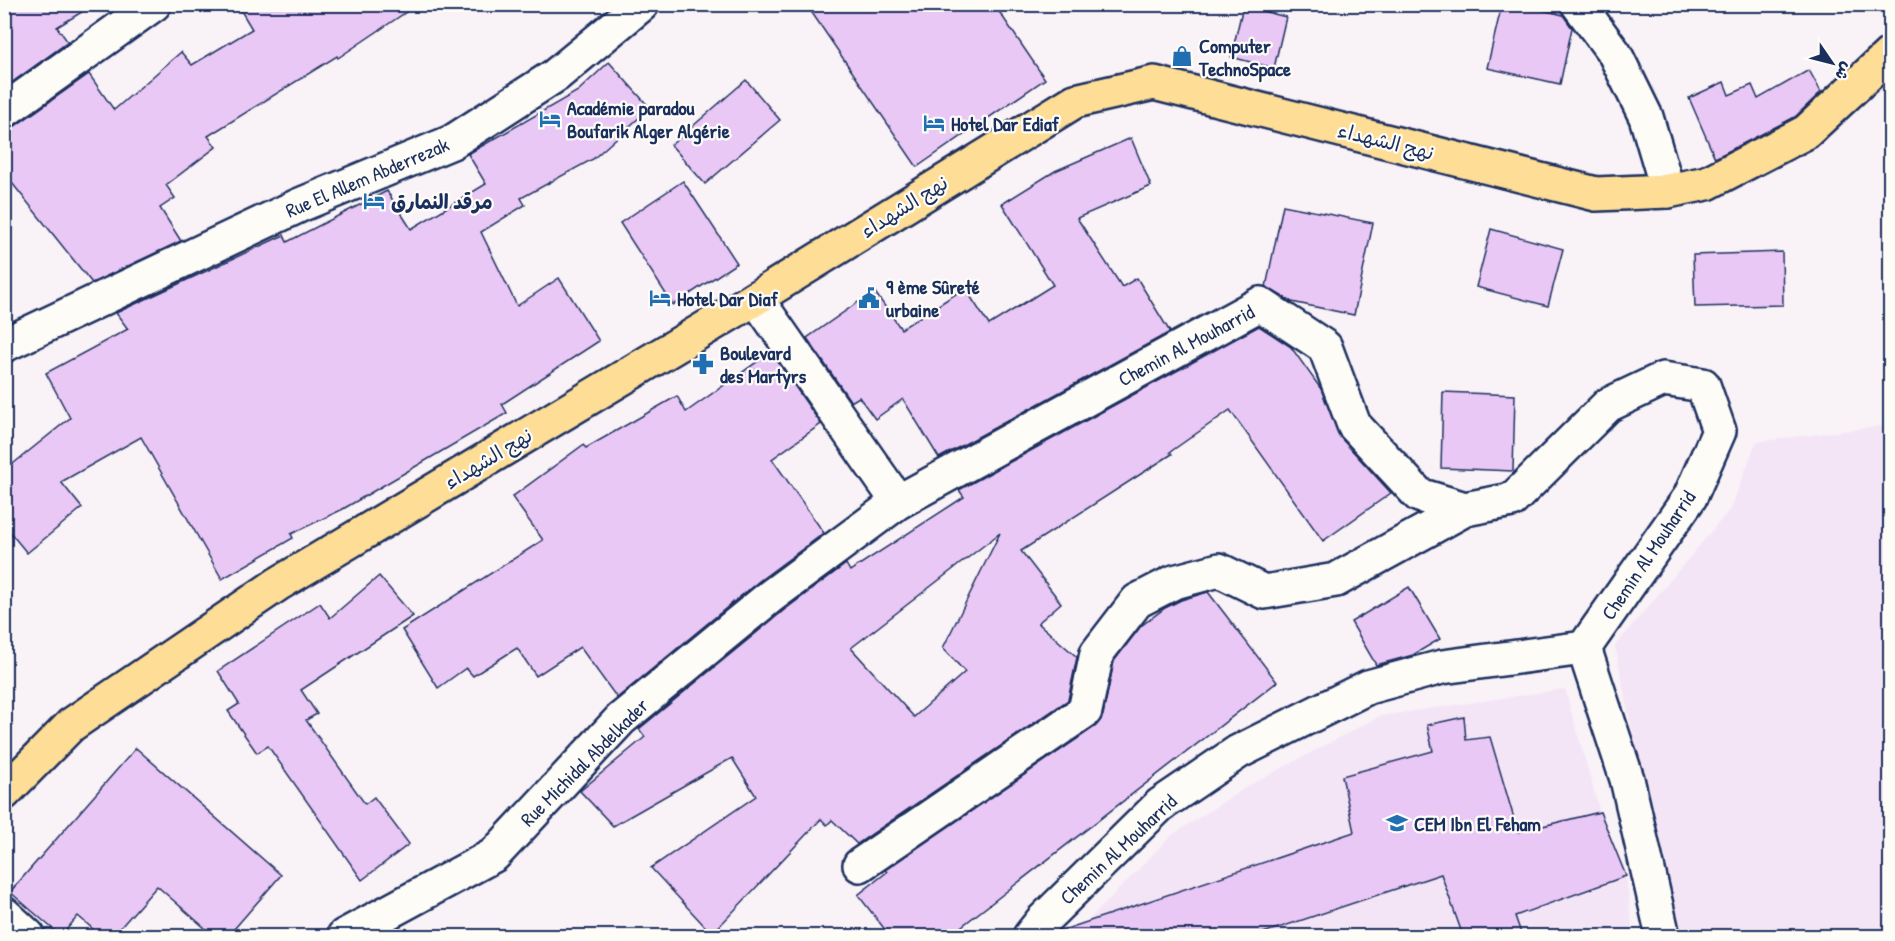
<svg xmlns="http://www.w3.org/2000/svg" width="1895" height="941" font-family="'Patrick Hand','Playpen Sans Arabic',sans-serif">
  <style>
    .built { fill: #f4e5f6 }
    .building { fill: #eac8f5; stroke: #1b2f5e; stroke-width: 1.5; fill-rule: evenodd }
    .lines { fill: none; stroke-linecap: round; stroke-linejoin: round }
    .minor-casing { stroke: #1b2f5e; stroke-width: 38 }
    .major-casing { stroke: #1b2f5e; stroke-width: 38 }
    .minor { stroke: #fdfcf7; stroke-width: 33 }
    .major { stroke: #fedd96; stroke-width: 33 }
    .labels { text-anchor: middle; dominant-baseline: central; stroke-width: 4.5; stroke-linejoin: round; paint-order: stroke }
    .poi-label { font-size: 20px; font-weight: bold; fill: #1b2f5e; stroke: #fdfcf7; text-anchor: start }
    .street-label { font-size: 20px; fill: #1b2f5e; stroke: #fdfcf7 }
  </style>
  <rect width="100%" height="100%" fill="#f9f2f7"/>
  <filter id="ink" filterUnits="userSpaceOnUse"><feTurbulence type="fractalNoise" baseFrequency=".0167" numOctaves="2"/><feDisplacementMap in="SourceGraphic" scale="12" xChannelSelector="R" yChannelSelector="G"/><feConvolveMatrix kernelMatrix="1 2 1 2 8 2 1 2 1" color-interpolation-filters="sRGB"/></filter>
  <g filter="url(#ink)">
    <g class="built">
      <path d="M1890 425V936H1684L1656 850 1615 646 1731 508 1756 442Z"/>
      <path d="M1565 689 1600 812 1626 876 1633 936H1073L1172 835 1248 786 1380 716Z"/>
    </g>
    <g class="building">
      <path d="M4 4H95L57 27 68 42 4 88Z"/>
      <path d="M237 4H418L338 58 337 56 208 136 216 147 166 185 175 198 160 208 181 241 92 283 4 173V130L15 126 89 74 114 110 181 52 192 65 252 29Z"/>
      <path d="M806 4H994L1045 79 917 167Z"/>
      <path d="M1502 4H1518L1563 15 1572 28 1560 84 1487 68Z"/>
      <path d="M1243 6 1286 17 1274 68 1231 57Z"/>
      <path d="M609 62 650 108 593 159 521 198 525 205 481 232 517 306 559 278 599 341 502 404 507 413 343 509 291 534 293 538 222 579 141 437 61 482 82 508 27 553 4 525V471L70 418 46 373 128 329 116 313 284 235 287 242 387 191 411 229 486 184 468 154 578 91Z"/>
      <path d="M1809 70 1821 92 1795 117 1715 158 1689 98 1724 82 1729 95 1752 85 1758 99Z"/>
      <path d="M746 80 780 120 705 184 671 145Z"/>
      <path d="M1131 138 1151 186 1077 218 1122 287 1137 278 1170 332 939 458 903 399 875 419 859 397 851 402 807 338 874 291 901 329 965 288 989 325 1053 285 1002 204 1055 171Z"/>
      <path d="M683 181 737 263 673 305 620 223Z"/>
      <path d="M1283 205 1373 223 1354 315 1292 302 1266 287Z"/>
      <path d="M1491 229 1563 249 1548 306 1476 287Z"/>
      <path d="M1782 252 1783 305 1695 307 1693 255Z"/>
      <path d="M1259 326 1291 347 1321 389 1340 437 1391 493 1323 541 1230 410 1170 452 1172 454 1021 551 1061 603 1038 623 1077 657 1068 700 857 844 832 820 827 825 821 819 712 934 651 868 756 796 732 758 613 826 580 791 645 737 639 729 783 611 846 564 850 571 964 497 959 490ZM1000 533 943 648 965 672 914 717 851 648Z"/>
      <path d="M771 352 821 424 772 459 824 533 759 581 617 698 580 647 536 676 517 648 473 676 466 668 438 688 402 630 543 540 512 497 583 445 586 448 677 396 686 412Z"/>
      <path d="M1443 392 1515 395 1513 471 1441 468Z"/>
      <path d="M379 576 413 616 301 690 317 714 306 720 365 804 374 797 409 844 362 880 268 746 257 753 228 711 239 704 218 671 320 603 330 618Z"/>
      <path d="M1409 587 1440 639 1413 655 1376 665 1351 622Z"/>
      <path d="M1208 592 1277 682 949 936H890L858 895 887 872 885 870 1096 726 1103 715 1114 661 1141 626 1165 608 1181 600Z"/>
      <path d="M1464 717 1466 740 1490 737 1518 832 1600 812 1626 876 1515 916 1522 936H1463L1441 874 1254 936H1064L1063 930 1354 832 1342 776 1433 751 1427 725Z"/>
      <path d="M136 748 281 875 228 936H214L157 886 113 936H101L78 916 61 936 10 892Z"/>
    </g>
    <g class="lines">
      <defs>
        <g id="minor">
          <path d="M1578 4 1615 54 1646 117 1668 191"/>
          <path d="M4 111 154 4"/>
          <path d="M756 298 898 502"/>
          <path d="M4 345 300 205 452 142 556 75 642 4"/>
          <path d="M1584 648 1627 779 1663 936"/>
          <path d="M860 865 1085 711 1097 653 1137 601 1174 582 1219 570 1264 592 1336 580 1465 509"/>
          <path d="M4 914 28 936"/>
          <path d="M344 936 494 855 621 719 771 596 898 502 1260 304 1325 347 1354 425 1419 495 1465 509 1512 500 1608 405 1663 379 1703 385 1719 431 1690 497 1584 648 1442 667 1368 687 1238 752 1160 805 1042 921 1030 936"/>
        </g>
        <path id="major" d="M4 793 71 725 278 584 756 298 1075 101 1154 83 1596 194 1668 191 1707 183 1806 132 1890 54"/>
      </defs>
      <use href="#minor" class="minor-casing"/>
      <use href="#major" class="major-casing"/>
      <use href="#minor" class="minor"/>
      <use href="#major" class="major"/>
    </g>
  </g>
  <defs>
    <symbol id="shop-bare" viewBox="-9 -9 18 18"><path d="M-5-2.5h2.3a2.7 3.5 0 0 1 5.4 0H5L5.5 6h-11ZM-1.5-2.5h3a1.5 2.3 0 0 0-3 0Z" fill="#1f6fb2" stroke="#fdfcf7" stroke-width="2.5" paint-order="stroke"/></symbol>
    <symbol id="hotel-bare" viewBox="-9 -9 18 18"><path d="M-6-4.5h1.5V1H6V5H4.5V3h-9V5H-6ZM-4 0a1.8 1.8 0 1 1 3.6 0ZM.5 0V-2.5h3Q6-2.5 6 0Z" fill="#1f6fb2" stroke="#fdfcf7" stroke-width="2.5" paint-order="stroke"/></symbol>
    <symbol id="civic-bare" viewBox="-9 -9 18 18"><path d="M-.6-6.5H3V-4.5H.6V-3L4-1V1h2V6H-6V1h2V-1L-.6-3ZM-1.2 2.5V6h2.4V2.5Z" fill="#1f6fb2" stroke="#fdfcf7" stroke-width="2.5" paint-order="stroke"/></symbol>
    <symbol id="pharmacy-bare" viewBox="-9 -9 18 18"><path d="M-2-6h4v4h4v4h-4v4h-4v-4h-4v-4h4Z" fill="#1f6fb2" stroke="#fdfcf7" stroke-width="2.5" paint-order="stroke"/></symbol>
    <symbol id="school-bare" viewBox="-9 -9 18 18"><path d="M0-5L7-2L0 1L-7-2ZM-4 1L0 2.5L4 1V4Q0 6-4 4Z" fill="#1f6fb2" stroke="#fdfcf7" stroke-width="2.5" paint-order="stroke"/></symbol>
  </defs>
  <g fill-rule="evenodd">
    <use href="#shop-bare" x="1167" y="41" width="30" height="30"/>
    <use href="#hotel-bare" x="535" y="104" width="30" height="30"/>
    <use href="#hotel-bare" x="919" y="108" width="30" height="30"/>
    <use href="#hotel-bare" x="359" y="186" width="30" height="30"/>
    <use href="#hotel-bare" x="645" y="283" width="30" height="30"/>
    <use href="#civic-bare" x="854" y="283" width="30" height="30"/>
    <use href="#pharmacy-bare" x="688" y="349" width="30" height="30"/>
    <use href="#school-bare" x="1382" y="808" width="30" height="30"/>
  </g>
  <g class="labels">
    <g class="poi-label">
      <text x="1199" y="45">Computer<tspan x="1199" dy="23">TechnoSpace</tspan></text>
      <text x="567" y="107">Académie paradou<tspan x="567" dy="23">Boufarik Alger Algérie</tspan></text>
      <text x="951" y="123">Hotel Dar Ediaf</text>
      <text x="391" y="201">مرقد النمارق</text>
      <text x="886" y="286">9 ème Sûreté<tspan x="886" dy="23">urbaine</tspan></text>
      <text x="677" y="298">Hotel Dar Diaf</text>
      <text x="720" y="352">Boulevard<tspan x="720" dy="23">des Martyrs</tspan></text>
      <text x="1414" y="823">CEM Ibn El Feham</text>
    </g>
    <g class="street-label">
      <text transform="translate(1386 141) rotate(14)">نهج الشهداء</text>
      <text transform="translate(367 177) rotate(-23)">Rue El Allem Abderrezak</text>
      <text transform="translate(904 206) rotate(-32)">نهج الشهداء</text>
      <text transform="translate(1186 345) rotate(-28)">Chemin Al Mouharrid</text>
      <text transform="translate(488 458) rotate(-31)">نهج الشهداء</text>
      <text transform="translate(1648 555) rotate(-56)">Chemin Al Mouharrid</text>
      <text transform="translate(584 762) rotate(-45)">Rue Michidal Abdelkader</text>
      <text transform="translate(1118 849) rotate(-43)">Chemin Al Mouharrid</text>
    </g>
  </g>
  <rect width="1895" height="941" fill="none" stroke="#fdfcf7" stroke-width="24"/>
  <rect x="12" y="12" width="1871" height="917" fill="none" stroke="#1b2f5e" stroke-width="2" filter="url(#ink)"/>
  <g transform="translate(1832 63) rotate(125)" stroke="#fdfcf7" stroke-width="4.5" paint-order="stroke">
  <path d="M0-4.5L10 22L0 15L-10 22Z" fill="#1b2f5e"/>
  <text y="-9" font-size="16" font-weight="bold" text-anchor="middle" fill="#1b2f5e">ش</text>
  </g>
</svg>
